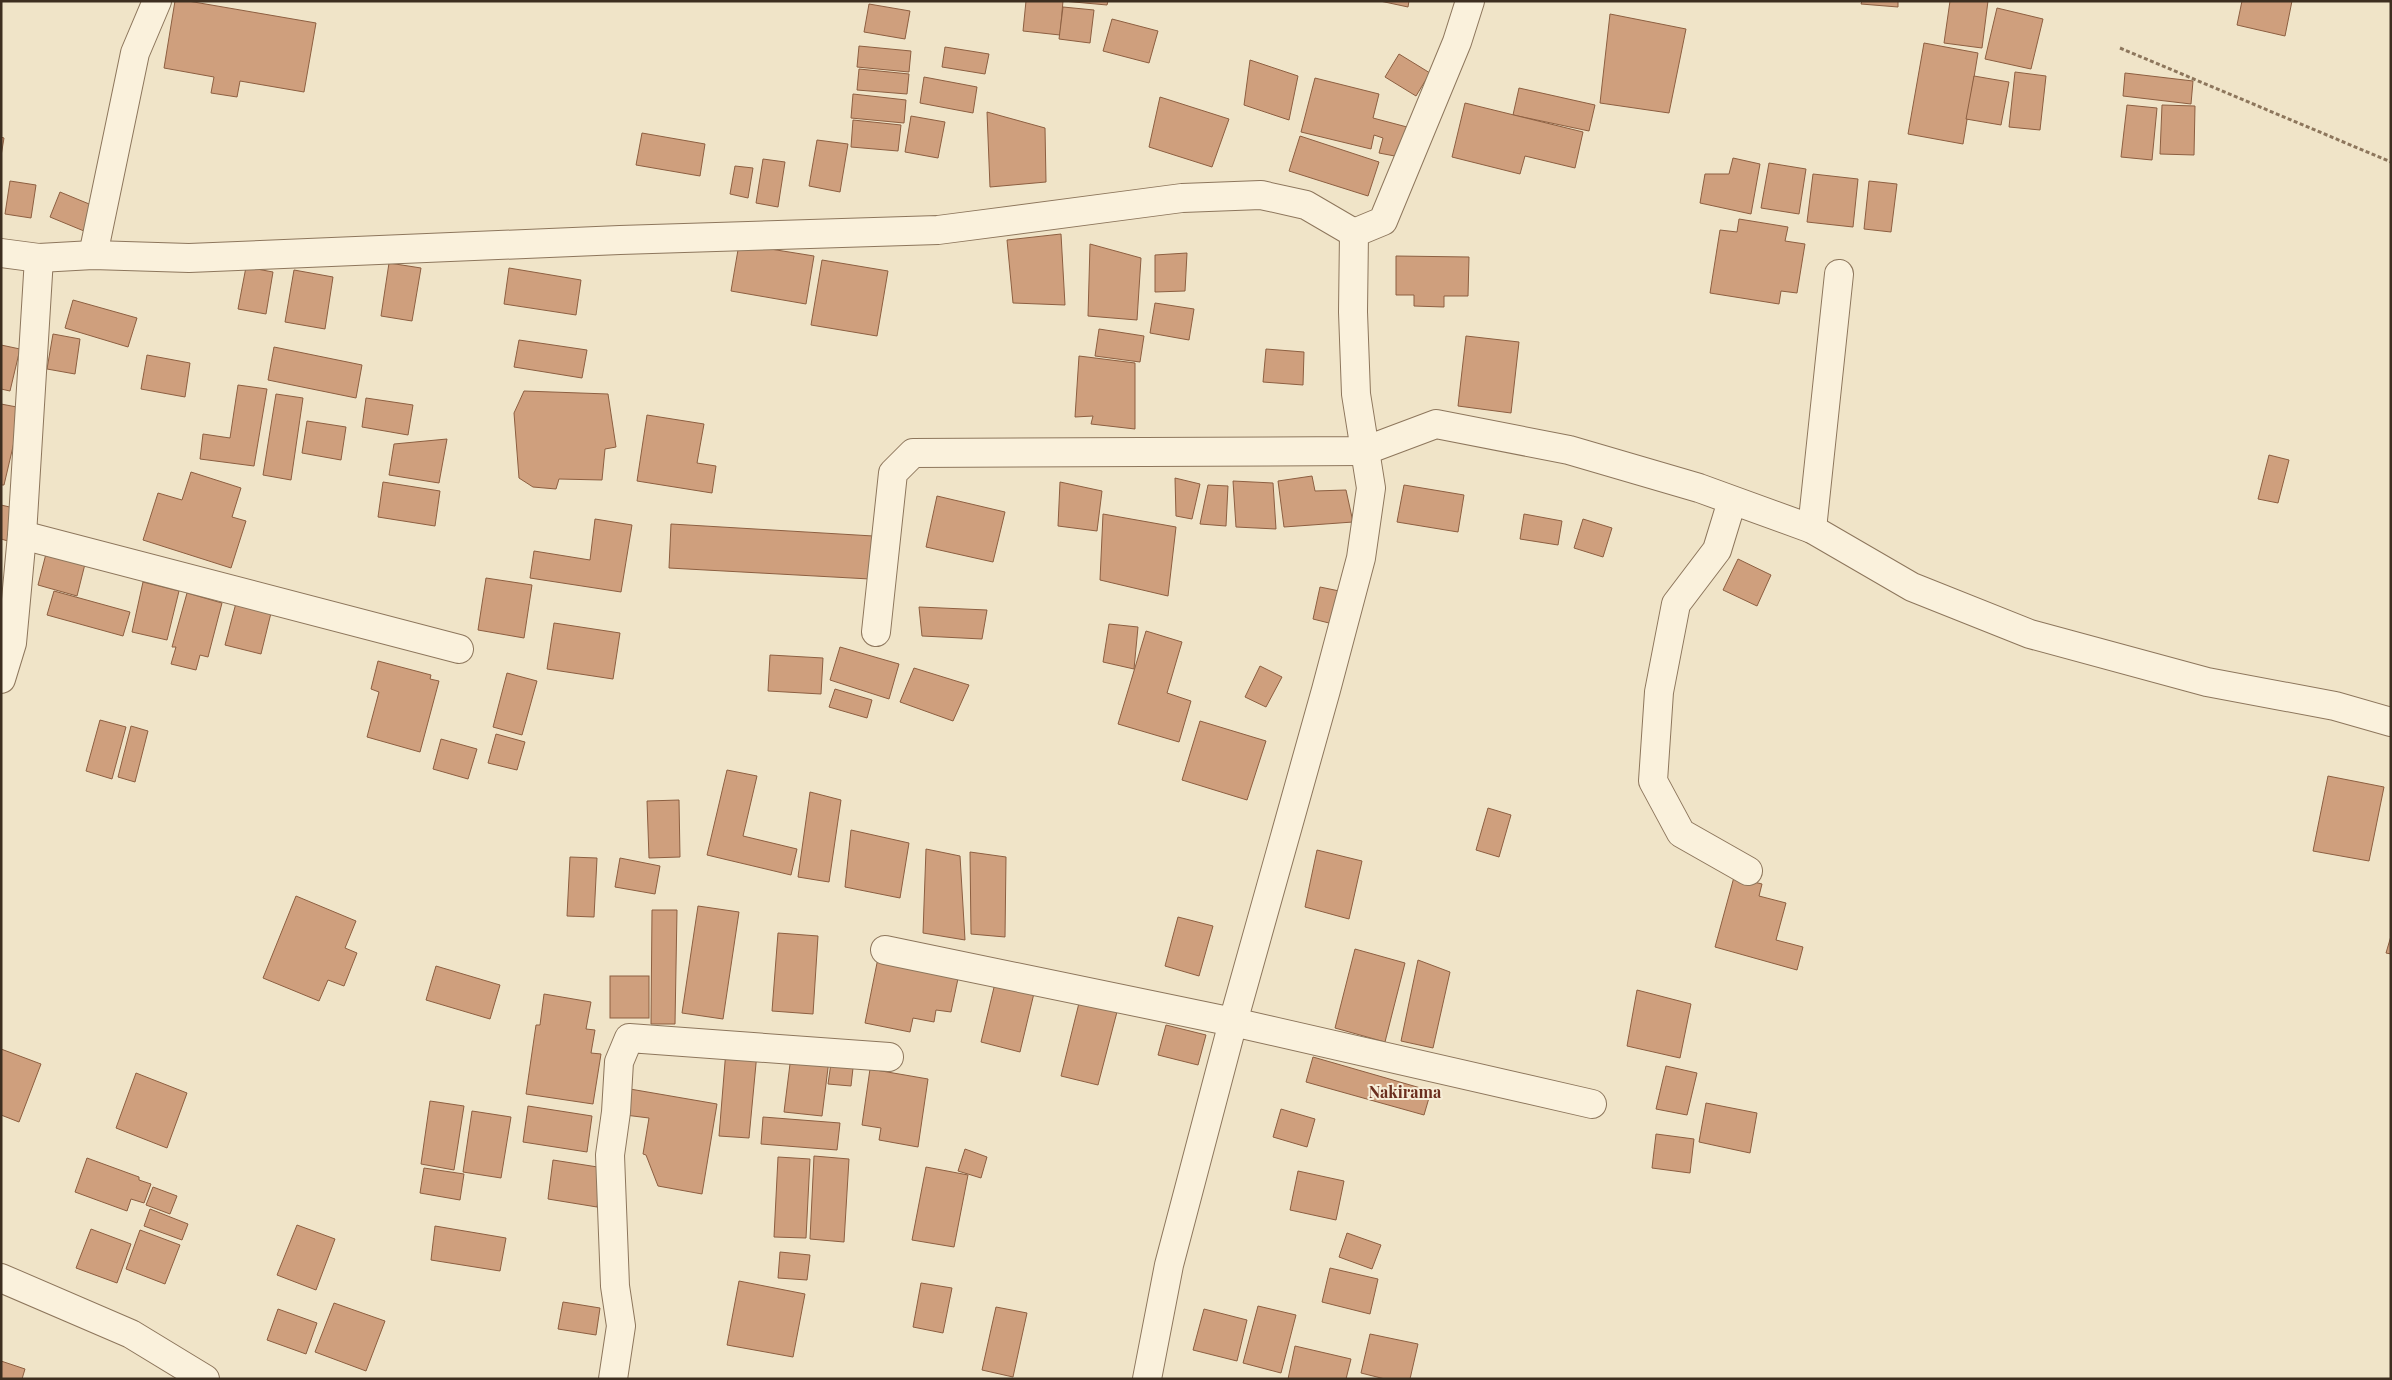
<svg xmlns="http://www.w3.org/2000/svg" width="2392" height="1380" font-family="'Playfair Display',serif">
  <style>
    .building { fill: #cf9f7d; stroke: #8d5f41 }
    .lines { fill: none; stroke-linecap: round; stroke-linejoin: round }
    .street-casing { stroke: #8d765c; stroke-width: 30 }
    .path { stroke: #8d765c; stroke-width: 3; stroke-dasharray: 4 2.5; stroke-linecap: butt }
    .street { stroke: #faf1dc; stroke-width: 28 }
    .labels { text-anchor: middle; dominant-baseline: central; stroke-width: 4; stroke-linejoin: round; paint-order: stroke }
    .quarter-label { font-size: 16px; font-weight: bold; fill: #6b2e1e; stroke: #f7eed8 }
  </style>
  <rect width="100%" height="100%" fill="#f0e4c8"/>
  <g class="building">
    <path d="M175 1H188L316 23 304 92 240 81 237 97 211 93 214 77 164 68Z"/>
    <path d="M1026 1H1063L1060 35 1023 31Z"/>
    <path d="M1063 1H1108L1107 5Z"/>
    <path d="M1380 1H1409L1408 7Z"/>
    <path d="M1862 1H1898V7L1861 4Z"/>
    <path d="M1950 1H1988L1982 48 1944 43Z"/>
    <path d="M2242 1H2292L2285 36 2237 25Z"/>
    <path d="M869 4 910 11 905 39 864 32Z"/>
    <path d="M1063 7 1094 10 1090 43 1059 39Z"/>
    <path d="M1997 8 2043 19 2031 69 1985 59Z"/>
    <path d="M1610 14 1686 29 1669 113 1600 103Z"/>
    <path d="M1112 19 1158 31 1149 63 1103 51Z"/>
    <path d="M1924 43 1978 53 1963 144 1908 134Z"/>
    <path d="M859 46 911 51 909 72 857 67Z"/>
    <path d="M945 47 989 54 985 74 942 67Z"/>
    <path d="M1399 54 1430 73 1416 96 1385 77Z"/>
    <path d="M1250 60 1298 76 1289 120 1244 105Z"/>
    <path d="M859 69 909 74 907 94 857 90Z"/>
    <path d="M2015 72 2046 76 2040 130 2009 127Z"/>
    <path d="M2125 73 2193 81 2191 104 2123 96Z"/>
    <path d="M1974 76 2009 82 2001 125 1966 119Z"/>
    <path d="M924 77 977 87 973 113 920 103Z"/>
    <path d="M1315 78 1379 94 1373 118 1407 127 1400 157 1379 153 1383 138 1374 135 1371 149 1301 132Z"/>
    <path d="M1519 88 1595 105 1589 131 1513 115Z"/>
    <path d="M853 94 906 100 904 123 851 118Z"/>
    <path d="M1160 97 1229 119 1212 167 1149 147Z"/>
    <path d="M1465 103 1583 132 1575 168 1525 156 1520 174 1452 157Z"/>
    <path d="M2127 105 2157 108 2152 160 2121 157Z"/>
    <path d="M2162 105 2195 106 2194 155 2160 154Z"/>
    <path d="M987 112 1045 128 1046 182 990 187Z"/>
    <path d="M911 116 945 122 938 158 905 152Z"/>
    <path d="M853 120 901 125 898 151 851 147Z"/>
    <path d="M642 133 705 144 700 176 636 165Z"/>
    <path d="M1300 136 1379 162 1368 196 1289 171Z"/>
    <path d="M1 137 4 138 1 156Z"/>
    <path d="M817 140 848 144 840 192 809 186Z"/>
    <path d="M1733 158 1760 164 1751 214 1700 203 1705 174H1729Z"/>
    <path d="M763 159 785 162 778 207 756 203Z"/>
    <path d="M1769 163 1806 169 1799 214 1761 208Z"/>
    <path d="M735 166 753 168 748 198 730 194Z"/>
    <path d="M1813 174 1858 179 1853 227 1807 222Z"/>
    <path d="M10 181 36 185 31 218 5 214Z"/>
    <path d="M1869 181 1897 184 1891 232 1864 229Z"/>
    <path d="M60 192 94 206 84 231 50 217Z"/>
    <path d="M1739 219 1788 227 1785 241 1805 244 1797 293 1781 291 1779 304 1710 293 1720 230 1737 232Z"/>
    <path d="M1061 234 1065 305 1013 303 1007 240Z"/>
    <path d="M739 244 814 256 806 304 731 291Z"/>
    <path d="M1090 244 1141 258 1137 320 1088 316Z"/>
    <path d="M1187 253 1185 291 1155 292V255Z"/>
    <path d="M1396 256 1469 257 1468 296H1444V307L1414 306V295H1396Z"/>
    <path d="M822 260 888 271 877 336 811 325Z"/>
    <path d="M389 263 421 268 412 321 381 316Z"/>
    <path d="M246 267 273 272 266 314 238 309Z"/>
    <path d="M509 268 581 280 576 315 504 304Z"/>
    <path d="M294 270 333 277 325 329 285 322Z"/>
    <path d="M73 300 137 318 128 347 65 328Z"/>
    <path d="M1155 303 1194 309 1189 340 1150 333Z"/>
    <path d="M1099 329 1144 336 1140 362 1095 356Z"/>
    <path d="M53 334 80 339 75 374 47 369Z"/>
    <path d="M1466 336 1519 342 1511 413 1458 406Z"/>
    <path d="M519 340 587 350 582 378 514 367Z"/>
    <path d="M1 345 20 349 10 391 1 389Z"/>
    <path d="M274 347 362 365 356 398 268 380Z"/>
    <path d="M1266 349 1304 352 1303 385 1263 382Z"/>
    <path d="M147 355 190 363 185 397 141 389Z"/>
    <path d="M1079 356 1135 363V429L1091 424 1093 416 1075 417Z"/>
    <path d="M238 385 267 389 254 466 200 459 203 434 230 438Z"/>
    <path d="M524 391 608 394 616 447 605 449 602 480 559 479 556 489 533 487 519 478 514 413Z"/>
    <path d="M276 394 303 398 291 480 263 475Z"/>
    <path d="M366 398 413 405 408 435 362 427Z"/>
    <path d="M1 404 22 408 4 485H1Z"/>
    <path d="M647 415 704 424 697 463 716 466 712 493 637 481Z"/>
    <path d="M307 421 346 427 341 460 302 453Z"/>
    <path d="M447 439 439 483 389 475 394 444Z"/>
    <path d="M2269 455 2289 460 2278 503 2258 499Z"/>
    <path d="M191 472 241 488 232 517 246 521 231 568 143 540 158 493 182 500Z"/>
    <path d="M1312 476 1315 491 1346 490 1353 522 1284 527 1278 481Z"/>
    <path d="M1175 478 1200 484 1192 519 1176 516Z"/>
    <path d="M1233 481 1273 483 1276 529 1236 527Z"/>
    <path d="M383 482 440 491 435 526 378 517Z"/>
    <path d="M1060 482 1102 491 1097 531 1058 526Z"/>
    <path d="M1208 485 1228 486 1226 526 1200 524Z"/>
    <path d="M1404 485 1464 495 1458 532 1397 522Z"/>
    <path d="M937 496 1005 512 993 562 926 547Z"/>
    <path d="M1 505 14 508 8 541 1 539Z"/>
    <path d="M1103 514 1176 527 1168 596 1100 580Z"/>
    <path d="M1524 514 1562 521 1558 545 1520 539Z"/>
    <path d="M595 519 632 525 621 592 530 578 534 551 590 560Z"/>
    <path d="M1583 519 1612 528 1603 557 1574 548Z"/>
    <path d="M671 524 890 537 888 580 669 568Z"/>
    <path d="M48 546 87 556 77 596 38 585Z"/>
    <path d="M1738 559 1771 575 1757 606 1723 590Z"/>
    <path d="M486 578 532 585 524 638 478 630Z"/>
    <path d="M143 582 179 591 167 640 132 632Z"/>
    <path d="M1320 587 1349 593 1341 626 1313 619Z"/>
    <path d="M54 591 130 612 123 636 47 615Z"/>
    <path d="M187 593 222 603 208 657 200 655 196 670 171 664 176 647H172Z"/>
    <path d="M236 603 271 613 261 654 225 645Z"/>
    <path d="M919 607 987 610 982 639 922 636Z"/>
    <path d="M554 623 620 633 613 679 547 669Z"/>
    <path d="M1109 624 1138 627 1134 669 1103 662Z"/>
    <path d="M1146 631 1182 642 1167 693 1191 701 1179 742 1118 724Z"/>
    <path d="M840 647 899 664 889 699 830 680Z"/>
    <path d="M770 655 823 658 821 694 768 691Z"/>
    <path d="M378 661 431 675 430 679 439 681 420 752 367 737 379 692 371 689Z"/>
    <path d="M1260 666 1282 677 1266 707 1245 697Z"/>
    <path d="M914 668 969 685 953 721 900 702Z"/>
    <path d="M507 673 537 681 522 735 493 727Z"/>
    <path d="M835 689 872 700 867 718 829 707Z"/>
    <path d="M100 720 126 727 112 779 86 771Z"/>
    <path d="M1200 721 1266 741 1247 800 1182 780Z"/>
    <path d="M131 726 148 731 135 782 118 777Z"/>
    <path d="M496 734 525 742 517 770 488 763Z"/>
    <path d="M441 739 477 749 468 779 433 769Z"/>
    <path d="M727 770 757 776 743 836 797 849 791 875 707 855Z"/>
    <path d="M2328 776 2384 787 2369 861 2313 851Z"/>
    <path d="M810 792 841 800 829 882 798 877Z"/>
    <path d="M679 800 680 857 649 858 647 801Z"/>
    <path d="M1488 808 1511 815 1499 857 1476 850Z"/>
    <path d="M851 830 909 843 900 898 845 887Z"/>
    <path d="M926 849 960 856 965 940 923 933Z"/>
    <path d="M1317 850 1362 861 1349 919 1305 907Z"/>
    <path d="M970 852 1006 857 1005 937 971 934Z"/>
    <path d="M570 857 597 858 594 917 567 916Z"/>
    <path d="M620 858 660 866 655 894 615 887Z"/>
    <path d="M1734 877 1762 884 1759 896 1786 903 1776 940 1803 947 1797 970 1715 947Z"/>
    <path d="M296 896 356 921 345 948 357 953 344 986 328 980 319 1001 263 978Z"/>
    <path d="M698 906 739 912 723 1019 682 1013Z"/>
    <path d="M652 910H677L675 1024H651Z"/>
    <path d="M1178 917 1213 926 1199 976 1165 966Z"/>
    <path d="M778 933 818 936 813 1014 772 1011Z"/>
    <path d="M2391 936V954L2386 953Z"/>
    <path d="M1355 949 1405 963 1385 1042 1335 1028Z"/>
    <path d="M879 953 960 969 951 1012 936 1010 934 1022 913 1018 910 1032 865 1023Z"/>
    <path d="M1418 960 1450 972 1433 1048 1401 1041Z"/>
    <path d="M436 966 500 985 490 1019 426 1000Z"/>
    <rect x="610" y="976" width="39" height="42"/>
    <path d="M996 979 1035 989 1020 1052 981 1042Z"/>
    <path d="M1637 990 1691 1004 1680 1058 1627 1046Z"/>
    <path d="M544 994 591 1002 586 1029 595 1030 591 1053 601 1054 593 1104 526 1094 536 1025H540Z"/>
    <path d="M1080 999 1118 1008 1098 1085 1061 1076Z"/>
    <path d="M1166 1025 1206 1035 1198 1065 1158 1055Z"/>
    <path d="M1 1049 41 1064 19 1122 1 1115Z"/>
    <path d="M726 1050 757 1053 749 1138 719 1136Z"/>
    <path d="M791 1056 829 1060 822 1116 784 1112Z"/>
    <path d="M832 1056 854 1059 851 1086 828 1084Z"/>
    <path d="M1313 1057 1431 1091 1424 1115 1306 1082Z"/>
    <path d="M1666 1066 1697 1073 1687 1115 1656 1109Z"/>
    <path d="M870 1069 928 1079 918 1147 879 1140 881 1128 862 1125Z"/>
    <path d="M136 1073 187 1093 167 1148 116 1128Z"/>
    <path d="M630 1089 717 1104 702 1194 658 1186 646 1155 643 1154 649 1118 625 1115Z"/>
    <path d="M430 1101 464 1106 454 1170 421 1164Z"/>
    <path d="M1706 1103 1757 1113 1750 1153 1699 1142Z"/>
    <path d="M528 1106 592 1116 587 1152 523 1142Z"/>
    <path d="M1281 1109 1315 1119 1307 1147 1273 1137Z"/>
    <path d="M472 1111 511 1117 501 1178 463 1172Z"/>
    <path d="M763 1117 840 1123 837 1150 761 1144Z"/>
    <path d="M1656 1134 1694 1139 1690 1173 1652 1168Z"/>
    <path d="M965 1149 987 1157 981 1178 958 1171Z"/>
    <path d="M814 1156 849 1159 844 1242 810 1239Z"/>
    <path d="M778 1157 810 1159 806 1238 774 1237Z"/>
    <path d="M87 1158 139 1177V1180L151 1184 144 1203 131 1199 127 1211 75 1192Z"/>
    <path d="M553 1160 604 1168 597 1207 548 1199Z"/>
    <path d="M926 1167 968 1175 954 1247 912 1240Z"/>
    <path d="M424 1168 464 1174 460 1200 420 1193Z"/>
    <path d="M1298 1171 1344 1181 1336 1220 1290 1210Z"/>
    <path d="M153 1187 177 1196 170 1214 146 1205Z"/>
    <path d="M150 1209 188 1224 182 1240 144 1226Z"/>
    <path d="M297 1225 335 1239 316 1290 277 1275Z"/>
    <path d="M435 1226 506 1238 500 1271 431 1260Z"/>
    <path d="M91 1229 131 1244 117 1283 76 1268Z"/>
    <path d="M140 1230 180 1245 165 1284 126 1269Z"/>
    <path d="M1347 1233 1381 1245 1372 1269 1339 1257Z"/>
    <path d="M780 1252 810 1255 807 1280 778 1278Z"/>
    <path d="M1330 1268 1378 1279 1370 1314 1322 1302Z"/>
    <path d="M739 1281 805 1294 793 1357 727 1345Z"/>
    <path d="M921 1283 952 1288 943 1333 913 1327Z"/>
    <path d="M563 1302 600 1308 596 1335 558 1329Z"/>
    <path d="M334 1303 385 1321 366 1371 315 1352Z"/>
    <path d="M1258 1306 1296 1315 1281 1373 1243 1363Z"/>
    <path d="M996 1307 1027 1313 1013 1377 982 1370Z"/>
    <path d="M278 1309 317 1323 306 1354 267 1340Z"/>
    <path d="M1204 1309 1247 1320 1237 1361 1193 1350Z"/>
    <path d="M1370 1334 1418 1344 1410 1379H1385L1361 1373Z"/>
    <path d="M1295 1346 1351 1359 1346 1379H1288Z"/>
    <path d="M1 1361 25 1369 22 1379H1Z"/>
  </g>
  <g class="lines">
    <defs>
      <g id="street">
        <path d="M1 253 39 258 93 255 189 258 620 240 938 230 1182 198 1261 195 1306 205 1354 233"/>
        <path d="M93 255 135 53 157 1"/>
        <path d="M1732 501 1717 550 1676 604 1659 692 1653 781 1681 833 1748 871"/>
        <path d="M1812 529 1839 274"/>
        <path d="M22 535 459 649"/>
        <path d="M876 632 893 473 913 453 1364 451 1436 424 1569 450 1699 488 1812 529 1912 587 2030 634 2207 682 2335 706 2391 722"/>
        <path d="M1 679 12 643 22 535 39 258"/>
        <path d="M885 950 1233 1022 1592 1104"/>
        <path d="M1 1278 131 1334 205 1379"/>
        <path d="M613 1379 621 1326 615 1286 610 1155 616 1112 619 1062 629 1038 889 1057"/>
        <path d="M1147 1379 1169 1265 1233 1022 1326 690 1361 558 1371 488 1356 394 1353 312 1354 233 1383 221 1457 42 1470 1"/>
      </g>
    </defs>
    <use href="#street" class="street-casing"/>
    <path class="path" d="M2120 48 2391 162"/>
    <use href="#street" class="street"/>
  </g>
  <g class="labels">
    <g class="quarter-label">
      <text x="1405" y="1091">Nakirama</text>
    </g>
  </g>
  <rect width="2392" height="1380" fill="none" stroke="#3d2e20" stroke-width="5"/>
</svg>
